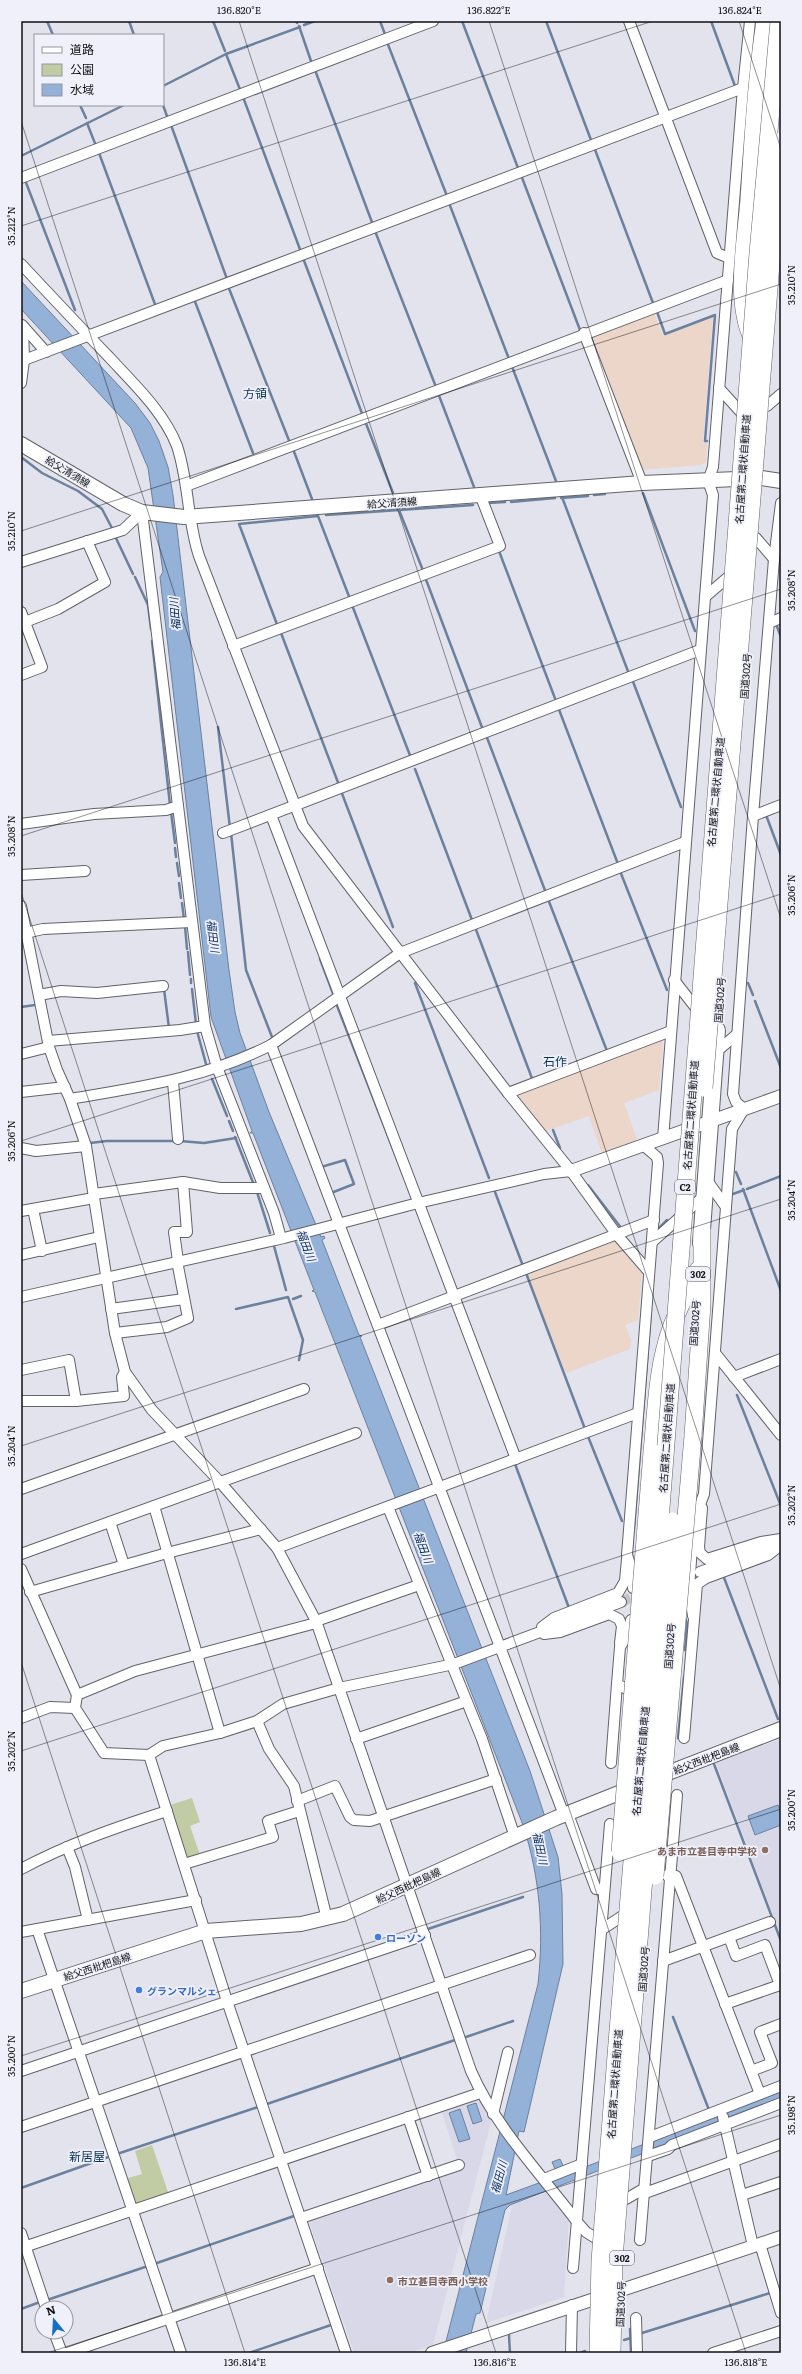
<svg xmlns="http://www.w3.org/2000/svg" width="802" height="2374" font-family="Literata,'Noto Sans JP',serif">
  <style>
    .commercial { fill: #ecd5c9 }
    .built { fill: #d8d8e9 }
    .green { fill: #c1cca4 }
    .water { fill: #94b1d8; stroke: #6c819d }
    .lines { fill: none; stroke-linecap: round; stroke-linejoin: round }
    .stream { stroke: #6c819d; stroke-width: 2.5 }
    .minor-tunnel { stroke: #c3c3cc; stroke-width: 10; stroke-dasharray: 10 5; stroke-linecap: butt }
    .minor-casing { stroke: #62626a; stroke-width: 12 }
    .tertiary-casing { stroke: #62626a; stroke-width: 14 }
    .secondary-casing { stroke: #62626a; stroke-width: 16 }
    .trunk-casing { stroke: #62626a; stroke-width: 18 }
    .motorway-casing { stroke: #62626a; stroke-width: 18 }
    .minor { stroke: #fff; stroke-width: 10 }
    .tertiary { stroke: #fff; stroke-width: 12 }
    .secondary { stroke: #fff; stroke-width: 14 }
    .trunk { stroke: #fff; stroke-width: 16 }
    .motorway { stroke: #fff; stroke-width: 17 }
    .motorway-bridge-casing { stroke: #62626a; stroke-width: 18; stroke-linecap: butt }
    .motorway-bridge { stroke: #fff; stroke-width: 17 }
    .ticks { fill: none; stroke: #101013; stroke-width: 1; stroke-opacity: 0.45 }
    .education-dot { fill: #8d6e63; stroke: #f0f0fa; stroke-width: 1.5 }
    .shop-dot { fill: #3f7fe0; stroke: #f0f0fa; stroke-width: 1.5 }
    .labels { text-anchor: middle; dominant-baseline: central; stroke-width: 3.5; stroke-linejoin: round; paint-order: stroke }
    .shield { fill: #f0f0fa; stroke: #535358; stroke-width: 1 }
    .shield-label { font-size: 9px; font-weight: bold; fill: #101013 }
    .street-label { font-size: 10px; fill: #101013; stroke: #f0f0fa }
    .education-label { font-size: 10px; font-weight: bold; fill: #785e54; stroke: #f0f0fa; text-anchor: end }
    .shop-label { font-size: 10px; font-weight: bold; fill: #366cbe; stroke: #f0f0fa; text-anchor: start }
    .water-label { font-size: 11px; font-style: italic; fill: #062c5c; stroke: #f0f0fa }
    .quarter-label { font-size: 12px; fill: #0a3359; stroke: #f0f0fa }
    .neatline { fill: none; stroke: #101013; stroke-width: 1.5 }
    .ticks-label { font-size: 10px; text-anchor: middle; fill: #101013 }
  </style>
  <rect width="100%" height="100%" fill="#e3e3ed"/>
  <g class="commercial">
    <path d="M653 310 663 336 713 316 703 442 707 443 706 462 701 465 639 470 588 335Z"/>
    <path d="M660 1038 663 1040 659 1090 624 1103 637 1140 602 1153 589 1116 546 1131 517 1094Z"/>
    <path d="M615 1240 642 1273 638 1320 625 1325 631 1340 630 1349 566 1373 527 1274Z"/>
  </g>
  <g class="built">
    <path d="M781 1739V1936L716 1763Z"/>
    <path d="M475 2099H479L491 2122 433 2345 409 2353H354L308 2218 460 2168 441 2110Z"/>
    <path d="M548 2192 569 2221 564 2297 486 2323 512 2205Z"/>
  </g>
  <g class="green">
    <path d="M192 1798 200 1822 190 1826 200 1855 187 1859 170 1805Z"/>
    <path d="M152 2145 169 2195 134 2206 125 2179 142 2174 135 2151Z"/>
  </g>
  <g class="water">
    <path d="M21 281 135 403 150 423 159 441 168 467 173 495 229 970 235 1012 240 1033 269 1112 321 1237 324 1236 325 1238 322 1240 359 1335 362 1336 360 1337 530 1771 558 1857 562 1894 563 1964 524 2132 519 2131 506 2195 558 2176 552 2162 560 2159 567 2174 781 2091V2100L510 2205 505 2210 480 2313 476 2314 466 2353H443L538 1984C544 1930 540 1877 523 1825L315 1292 312 1291 314 1290 253 1133H250L252 1131 211 1017 160 577 163 572 148 468 131 428 21 309Z"/>
    <path d="M778 1805 781 1812V1825L755 1835 748 1816Z"/>
    <path d="M476 2103 482 2121 473 2124 467 2106Z"/>
    <path d="M460 2109 470 2139 459 2142 449 2113Z"/>
  </g>
  <g class="lines">
    <g class="stream">
      <path d="M47 21 53 35"/>
      <path d="M129 21 134 35"/>
      <path d="M213 21 225 51"/>
      <path d="M297 21V23"/>
      <path d="M380 21 386 37"/>
      <path d="M462 21 518 168"/>
      <path d="M546 21 591 140"/>
      <path d="M711 21 735 86"/>
      <path d="M304 25 315 21"/>
      <path d="M299 26 312 64"/>
      <path d="M387 42 447 196"/>
      <path d="M226 54 241 92"/>
      <path d="M315 70 373 225"/>
      <path d="M163 86 226 54 300 27"/>
      <path d="M243 97 301 252"/>
      <path d="M80 105 86 118"/>
      <path d="M163 105 168 119"/>
      <path d="M87 123 96 146"/>
      <path d="M171 125 227 279"/>
      <path d="M594 147 653 303"/>
      <path d="M99 153 156 307"/>
      <path d="M21 156 124 105"/>
      <path d="M521 175 580 330"/>
      <path d="M25 180 75 310"/>
      <path d="M449 203 509 359"/>
      <path d="M375 231 436 387"/>
      <path d="M303 258 363 416"/>
      <path d="M228 286 290 443"/>
      <path d="M194 299 253 453"/>
      <path d="M656 309 665 334 715 315 705 441H707"/>
      <path d="M511 364 556 481"/>
      <path d="M438 393 474 487"/>
      <path d="M365 421 393 493"/>
      <path d="M293 449 312 499"/>
      <path d="M21 457 42 473 78 491 102 509 113 530"/>
      <path d="M643 493 695 631"/>
      <path d="M594 495 605 494"/>
      <path d="M562 497 629 674"/>
      <path d="M561 498 588 496"/>
      <path d="M511 502 555 498"/>
      <path d="M488 503 505 502"/>
      <path d="M399 510 424 573"/>
      <path d="M326 515 473 505"/>
      <path d="M115 536 133 574"/>
      <path d="M499 551 556 701"/>
      <path d="M135 577 148 605 151 629"/>
      <path d="M425 577 483 730"/>
      <path d="M352 605 411 758"/>
      <path d="M776 624 781 637"/>
      <path d="M278 627 239 524 318 516 350 599"/>
      <path d="M281 633 339 785"/>
      <path d="M152 641 170 805"/>
      <path d="M632 679 681 807"/>
      <path d="M558 707 618 864"/>
      <path d="M218 727 230 828"/>
      <path d="M486 735 546 893"/>
      <path d="M415 769 472 920"/>
      <path d="M341 791 393 927"/>
      <path d="M171 812 175 843"/>
      <path d="M766 815 781 855"/>
      <path d="M231 833 246 970 272 1037"/>
      <path d="M175 848 176 857"/>
      <path d="M177 863 179 876"/>
      <path d="M620 871 667 990"/>
      <path d="M179 883 181 898"/>
      <path d="M548 899 607 1051"/>
      <path d="M182 903 184 919"/>
      <path d="M185 926 187 949"/>
      <path d="M475 927 533 1081"/>
      <path d="M188 952 190 975"/>
      <path d="M320 959 334 996"/>
      <path d="M191 979V983"/>
      <path d="M415 983 489 1178"/>
      <path d="M748 983 753 995"/>
      <path d="M164 989 169 1028"/>
      <path d="M192 989 196 1024"/>
      <path d="M755 1001 781 1068"/>
      <path d="M335 1004 336 1003 402 1172"/>
      <path d="M21 1007 35 1005"/>
      <path d="M197 1031 206 1064"/>
      <path d="M212 1079 227 1116"/>
      <path d="M229 1121 233 1131"/>
      <path d="M553 1130 560 1148"/>
      <path d="M235 1137 254 1185"/>
      <path d="M180 1141 204 1143 236 1138"/>
      <path d="M90 1143 107 1141H175"/>
      <path d="M321 1167 345 1160 354 1184 331 1193"/>
      <path d="M736 1172 741 1184"/>
      <path d="M588 1185 622 1229"/>
      <path d="M743 1189 781 1291"/>
      <path d="M747 1189 781 1176"/>
      <path d="M257 1192 270 1233"/>
      <path d="M495 1192 523 1266"/>
      <path d="M733 1194 744 1190"/>
      <path d="M658 1229 667 1220"/>
      <path d="M274 1246 286 1290"/>
      <path d="M526 1273 585 1429"/>
      <path d="M293 1299 301 1296"/>
      <path d="M236 1309 288 1297 303 1340 299 1360"/>
      <path d="M737 1395 781 1506"/>
      <path d="M587 1434 622 1521"/>
      <path d="M515 1464 569 1608"/>
      <path d="M634 1529 651 1309"/>
      <path d="M723 1575 778 1719"/>
      <path d="M685 1618 687 1623 685 1650"/>
      <path d="M678 1738 684 1677"/>
      <path d="M714 1764 781 1941"/>
      <path d="M428 1929 523 1897"/>
      <path d="M673 2017 709 2110"/>
      <path d="M466 2037 513 2021"/>
      <path d="M267 2104 455 2040"/>
      <path d="M117 2154 258 2107"/>
      <path d="M21 2188 111 2156"/>
      <path d="M154 2264 294 2216"/>
      <path d="M47 2300 148 2266"/>
      <path d="M21 2309 40 2302"/>
      <path d="M630 2329 631 2353"/>
      <path d="M642 2333 770 2293"/>
      <path d="M509 2335 510 2353"/>
      <path d="M624 2340 631 2338"/>
      <path d="M249 2353 331 2325"/>
      <path d="M580 2353 585 2351"/>
    </g>
    <path class="minor-tunnel" d="M621 1602 643 1593"/>
    <defs>
      <g id="minor">
        <path d="M629 21 717 253 729 258"/>
        <path d="M21 178 433 21"/>
        <path d="M21 264C50 295 79 326 109 357 133 383 164 412 177 446 189 482 187 520 199 556L303 826 508 1093 571 1171 617 1235 649 1272"/>
        <path d="M22 325 46 352"/>
        <path d="M584 333 642 483"/>
        <path d="M24 360 743 88"/>
        <path d="M21 383 24 360 23 327"/>
        <path d="M719 388 746 418"/>
        <path d="M767 406 781 394"/>
        <path d="M186 486 728 280"/>
        <path d="M142 512 205 1026 217 1067 274 1213 281 1238"/>
        <path d="M756 538 774 559"/>
        <path d="M21 562 123 530 142 512"/>
        <path d="M705 597 734 572"/>
        <path d="M21 612 42 667 21 675"/>
        <path d="M25 622 58 609 105 582 87 541"/>
        <path d="M769 623 781 618"/>
        <path d="M233 646 500 546 481 497"/>
        <path d="M271 815 516 1459"/>
        <path d="M753 816 781 805"/>
        <path d="M21 824 94 814 166 810 178 806"/>
        <path d="M223 833 700 650"/>
        <path d="M21 875 85 871"/>
        <path d="M21 906 49 1047 57 1070 70 1099 86 1146 115 1333 125 1372 152 1410 220 1482 277 1548 316 1621 471 2071C496 2128 541 2174 578 2223L586 2232 605 2244"/>
        <path d="M21 934 43 929 192 922"/>
        <path d="M674 980 699 1012"/>
        <path d="M39 995 61 991 97 993 163 986"/>
        <path d="M48 1041 180 1030 205 1026"/>
        <path d="M271 1045 564 1815"/>
        <path d="M715 1053 737 1034"/>
        <path d="M21 1054 49 1047"/>
        <path d="M173 1082 178 1139"/>
        <path d="M21 1092 65 1087"/>
        <path d="M508 1093 671 1031"/>
        <path d="M70 1099C140 1087 206 1078 271 1045L400 953 685 842"/>
        <path d="M663 1139 713 495 708 481 713 467 743 88 750 21"/>
        <path d="M21 1148 36 1151 86 1146"/>
        <path d="M706 1179 726 1207"/>
        <path d="M183 1182 220 1188H264"/>
        <path d="M94 1194 183 1182 187 1232H174L178 1261"/>
        <path d="M33 1209 42 1251"/>
        <path d="M21 1211 94 1198"/>
        <path d="M652 1242 704 1196"/>
        <path d="M21 1255 99 1237"/>
        <path d="M21 1297 284 1238 418 1203 544 1174 571 1171"/>
        <path d="M111 1309 184 1299"/>
        <path d="M378 1325 654 1220"/>
        <path d="M115 1333 167 1327 188 1318 177 1261"/>
        <path d="M715 1353 781 1435"/>
        <path d="M21 1370 69 1360 76 1401"/>
        <path d="M734 1377 781 1359"/>
        <path d="M21 1401H76L124 1396 122 1377 125 1372"/>
        <path d="M21 1489 304 1389"/>
        <path d="M154 1506 220 1733"/>
        <path d="M388 1507 482 1739 515 1837"/>
        <path d="M702 1508 699 1547 700 1553 707 1559 761 1542 781 1539"/>
        <path d="M110 1522 124 1565"/>
        <path d="M277 1548 638 1413"/>
        <path d="M21 1554 356 1433"/>
        <path d="M21 1569 77 1695"/>
        <path d="M700 1572 772 1545"/>
        <path d="M633 1588 634 1576 627 1555 658 1163 657 1157 643 1145"/>
        <path d="M30 1592 167 1553 261 1529"/>
        <path d="M693 1616 689 1588 694 1520 704 1494 732 1129 744 1109 736 1102 733 1094 753 816 774 559 781 503"/>
        <path d="M631 1620 630 1631 620 1647 617 1684 636 1694"/>
        <path d="M316 1621 419 1585"/>
        <path d="M316 1623 135 1671 77 1695 75 1708 104 1753 149 1755 163 1746 220 1733 257 1721 283 1704 339 1688 454 1664 621 1602"/>
        <path d="M542 1627 554 1618 618 1593 625 1581 627 1559"/>
        <path d="M544 1634 560 1632 609 1614 619 1619 622 1626 620 1643"/>
        <path d="M21 1718 50 1707 75 1708"/>
        <path d="M257 1721 269 1749 294 1786 327 1919"/>
        <path d="M684 1738 697 1584 706 1578 768 1555 781 1545"/>
        <path d="M356 1739 461 1703"/>
        <path d="M149 1755 227 2001 346 2353"/>
        <path d="M611 1763 617 1684"/>
        <path d="M297 1801 335 1786 350 1817 354 1820 370 1821 496 1779"/>
        <path d="M568 1814 596 1889 604 1890"/>
        <path d="M67 1847 75 1867 88 1920"/>
        <path d="M184 1864 273 1837 268 1821 299 1811"/>
        <path d="M21 1869C68 1844 117 1827 167 1811"/>
        <path d="M667 1875 670 1879 676 1876 760 2094"/>
        <path d="M37 1929 181 2353"/>
        <path d="M601 1930 630 1911"/>
        <path d="M21 1932 196 1900"/>
        <path d="M663 1961 770 1922"/>
        <path d="M725 2004 780 1985 765 1945 736 1956 729 1937"/>
        <path d="M21 2071 425 1935"/>
        <path d="M751 2071 772 2063 760 2032 781 2024"/>
        <path d="M493 2114 508 2052"/>
        <path d="M408 2117 428 2176"/>
        <path d="M723 2117 753 2246"/>
        <path d="M21 2127 530 1955"/>
        <path d="M650 2137 781 2086"/>
        <path d="M648 2156 668 2149 672 2145 781 2103"/>
        <path d="M544 2179 582 2164"/>
        <path d="M645 2193 781 2144"/>
        <path d="M742 2195 781 2182"/>
        <path d="M626 2199 645 2188"/>
        <path d="M301 2218 459 2165"/>
        <path d="M21 2233 46 2308"/>
        <path d="M640 2240 677 1795"/>
        <path d="M760 2244 781 2313"/>
        <path d="M21 2248 480 2093"/>
        <path d="M573 2268 610 1824"/>
        <path d="M636 2318 637 2353"/>
        <path d="M54 2332 62 2353"/>
        <path d="M67 2353 318 2268"/>
        <path d="M571 2353 572 2305"/>
        <path d="M713 2353 781 2331"/>
      </g>
      <g id="tertiary">
        <path d="M571 1171 781 1096"/>
        <path d="M432 2353 781 2237"/>
      </g>
      <g id="secondary">
        <path d="M21 444 123 504 142 512 184 517 642 483 761 478 781 481"/>
        <path d="M655 1778 781 1729"/>
        <path d="M21 1991 206 1931 301 1924 343 1914 556 1818 634 1787"/>
      </g>
      <path id="trunk" d="M701 1243 717 1030"/>
      <g id="motorway">
        <path d="M752 338C734 299 746 241 749 199 753 140 756 80 765 21"/>
        <path d="M693 1436 702 1304V1230"/>
        <path d="M652 1452C656 1411 657 1367 671 1328 678 1309 689 1289 698 1270"/>
      </g>
    </defs>
    <use href="#minor" class="minor-casing"/>
    <use href="#tertiary" class="tertiary-casing"/>
    <use href="#secondary" class="secondary-casing"/>
    <use href="#trunk" class="trunk-casing"/>
    <use href="#motorway" class="motorway-casing"/>
    <use href="#minor" class="minor"/>
    <use href="#tertiary" class="tertiary"/>
    <use href="#secondary" class="secondary"/>
    <use href="#trunk" class="trunk"/>
    <use href="#motorway" class="motorway"/>
    <defs>
      <g id="motorway-bridge">
        <path d="M704 1088 781 141"/>
        <path d="M620 1852 652 1452"/>
        <path d="M655 1876 693 1436"/>
        <path d="M598 2353 600 2261 617 2043 659 1534 758 253 779 21"/>
        <path d="M612 2353 614 2259 672 1521"/>
      </g>
    </defs>
    <use href="#motorway-bridge" class="motorway-bridge-casing"/>
    <use href="#motorway-bridge" class="motorway-bridge"/>
  </g>
  <path class="ticks" d="M239 21 781 1690M489 21 781 919M739 21 781 149M21 121 746 2353M21 226 653 21M21 531 781 284M21 836 781 589M21 892 496 2353M21 1141 781 894M21 1446 781 1199M21 1662 245 2353M21 1751 781 1504M21 2056 781 1809M47 2353 781 2115"/>
  <g class="education-dot">
    <circle cx="765" cy="1850" r="4"/>
    <circle cx="390" cy="2280" r="4"/>
  </g>
  <g class="shop-dot">
    <circle cx="378" cy="1937" r="4"/>
    <circle cx="139" cy="1990" r="4"/>
  </g>
  <g class="labels">
    <g class="shield">
      <rect x="675" y="1180" width="20" height="14" rx="3"/>
      <rect x="686" y="1267" width="24" height="14" rx="3"/>
      <rect x="610" y="2251" width="24" height="14" rx="3"/>
    </g>
    <g class="shield-label">
      <text x="685" y="1187">C2</text>
      <text x="698" y="1274">302</text>
      <text x="622" y="2258">302</text>
    </g>
    <g class="street-label">
      <text transform="translate(742 469) rotate(-86)">名古屋第二環状自動車道</text>
      <text transform="translate(68 471) rotate(31)">給父清須線</text>
      <text transform="translate(392 502) rotate(-4)">給父清須線</text>
      <text transform="translate(745 676) rotate(-86)">国道302号</text>
      <text transform="translate(715 792) rotate(-85)">名古屋第二環状自動車道</text>
      <text transform="translate(719 1000) rotate(-86)">国道302号</text>
      <text transform="translate(690 1115) rotate(-86)">名古屋第二環状自動車道</text>
      <text transform="translate(694 1323) rotate(-86)">国道302号</text>
      <text transform="translate(666 1438) rotate(-86)">名古屋第二環状自動車道</text>
      <text transform="translate(669 1646) rotate(-86)">国道302号</text>
      <text transform="translate(706 1758) rotate(-21)">給父西枇杷島線</text>
      <text transform="translate(640 1761) rotate(-85)">名古屋第二環状自動車道</text>
      <text transform="translate(408 1885) rotate(-25)">給父西枇杷島線</text>
      <text transform="translate(97 1966) rotate(-18)">給父西枇杷島線</text>
      <text transform="translate(643 1969) rotate(-86)">国道302号</text>
      <text transform="translate(614 2084) rotate(-86)">名古屋第二環状自動車道</text>
      <text transform="translate(620 2304) rotate(-88)">国道302号</text>
    </g>
    <g class="education-label">
      <text x="757" y="1850">あま市立甚目寺中学校</text>
      <text x="398" y="2280" text-anchor="start">市立甚目寺西小学校</text>
    </g>
    <g class="shop-label">
      <text x="386" y="1937">ローソン</text>
      <text x="147" y="1990">グランマルシェ</text>
    </g>
    <g class="water-label">
      <text transform="translate(174 614) rotate(-94)">福田川</text>
      <text transform="translate(214 936) rotate(83)">福田川</text>
      <text transform="translate(307 1245) rotate(69)">福田川</text>
      <text transform="translate(424 1547) rotate(69)">福田川</text>
      <text transform="translate(541 1848) rotate(78)">福田川</text>
      <text transform="translate(498 2177) rotate(-75)">福田川</text>
    </g>
    <g class="quarter-label">
      <text x="255" y="393">方領</text>
      <text x="555" y="1061">石作</text>
      <text x="87" y="2156">新居屋</text>
    </g>
  </g>
  <rect width="802" height="2374" fill="none" stroke="#f0f0fa" stroke-width="44"/>
  <rect x="34" y="34" width="130" height="72" fill="#f0f0fa" stroke="#96969e"/>
  <rect x="42" y="47" width="20" height="6" fill="#ffffff" stroke="#96969e"/>
  <text x="70" y="54" font-size="12" fill="#101013">道路</text>
  <rect x="42" y="64" width="20" height="12" fill="#c1cca4" stroke="#96969e"/>
  <text x="70" y="74" font-size="12" fill="#101013">公園</text>
  <rect x="42" y="84" width="20" height="12" fill="#94b1d8" stroke="#96969e"/>
  <text x="70" y="94" font-size="12" fill="#101013">水域</text>
  <g transform="translate(54 2320) rotate(342)"><circle r="19" fill="#f0f0fa" stroke="#96969e"/>
  <path d="M0-3L7 15L0 10L-7 15Z" fill="#1570bd"/>
  <text y="-6" font-size="11" font-weight="bold" text-anchor="middle" fill="#101013">N</text>
  </g>
  <rect x="22" y="22" width="758" height="2330" class="neatline"/>
  <g class="ticks-label">
    <text x="239" y="14">136.820°E</text>
    <text x="489" y="14">136.822°E</text>
    <text x="740" y="14">136.824°E</text>
    <text transform="translate(11 226) rotate(-90)" y="4">35.212°N</text>
    <text transform="translate(791 285) rotate(-90)" y="4">35.210°N</text>
    <text transform="translate(11 531) rotate(-90)" y="4">35.210°N</text>
    <text transform="translate(791 590) rotate(-90)" y="4">35.208°N</text>
    <text transform="translate(11 836) rotate(-90)" y="4">35.208°N</text>
    <text transform="translate(791 895) rotate(-90)" y="4">35.206°N</text>
    <text transform="translate(11 1141) rotate(-90)" y="4">35.206°N</text>
    <text transform="translate(791 1200) rotate(-90)" y="4">35.204°N</text>
    <text transform="translate(11 1446) rotate(-90)" y="4">35.204°N</text>
    <text transform="translate(791 1505) rotate(-90)" y="4">35.202°N</text>
    <text transform="translate(11 1751) rotate(-90)" y="4">35.202°N</text>
    <text transform="translate(791 1810) rotate(-90)" y="4">35.200°N</text>
    <text transform="translate(11 2056) rotate(-90)" y="4">35.200°N</text>
    <text transform="translate(791 2115) rotate(-90)" y="4">35.198°N</text>
    <text x="245" y="2366">136.814°E</text>
    <text x="495" y="2366">136.816°E</text>
    <text x="746" y="2366">136.818°E</text>
  </g>
</svg>
